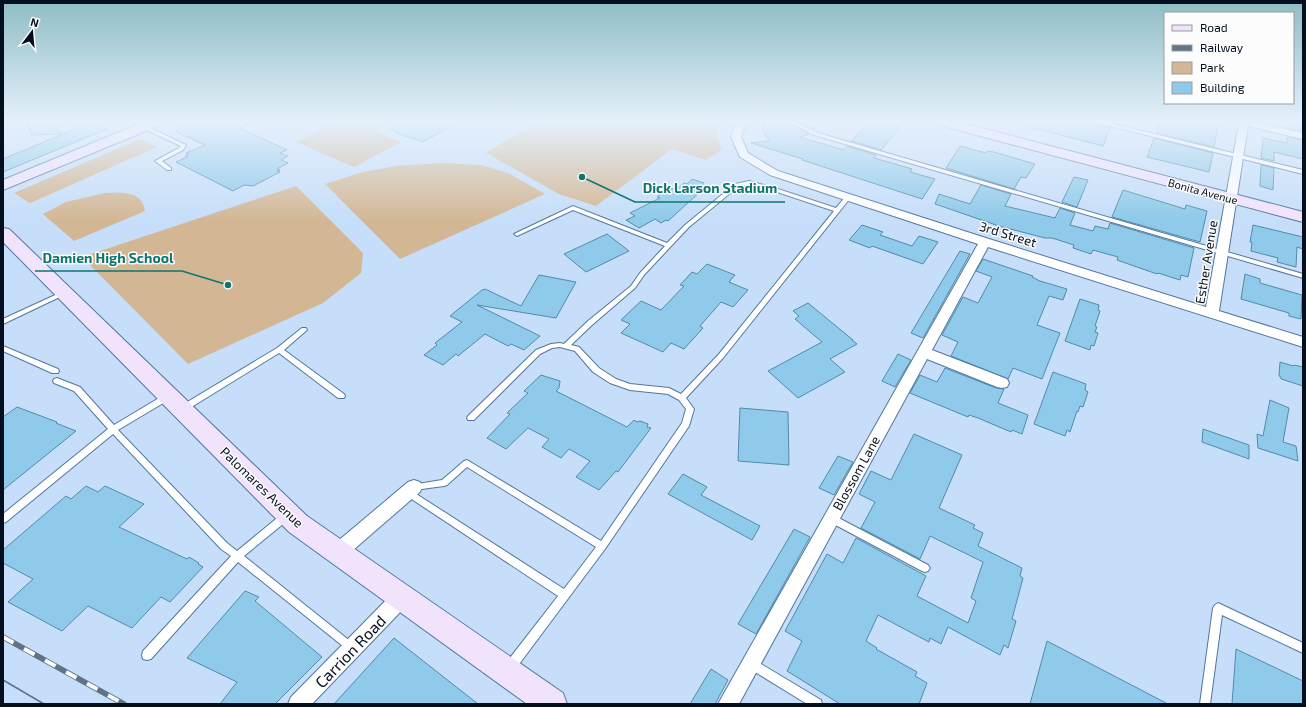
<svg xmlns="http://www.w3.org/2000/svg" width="1306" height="707" font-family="'Exo 2',sans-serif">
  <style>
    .green { fill: #d3b795 }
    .building { fill: #8fcaea; stroke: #518ba9 }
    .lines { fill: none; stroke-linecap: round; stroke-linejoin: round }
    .lane-casing { stroke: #52769f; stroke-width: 2 }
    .street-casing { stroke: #52769f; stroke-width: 2 }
    .secondary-casing { stroke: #52769f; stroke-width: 2 }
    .lane { fill: #fff; fill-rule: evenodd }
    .street { fill: #fff; fill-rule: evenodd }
    .secondary { fill: #f2e3fc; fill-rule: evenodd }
    .tram { stroke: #617387; stroke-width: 1.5 }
    .rail-casing { stroke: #617387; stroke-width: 5.5 }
    .rail { stroke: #fcfcfc; stroke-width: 4; stroke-dasharray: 12; stroke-linecap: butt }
    .labels { text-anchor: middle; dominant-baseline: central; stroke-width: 3; stroke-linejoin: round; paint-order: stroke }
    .far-street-label { font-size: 11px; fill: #030f1e; stroke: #fcfcfc }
    .street-label { font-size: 13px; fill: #030f1e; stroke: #fcfcfc }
    .near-street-label { font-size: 16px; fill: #030f1e; stroke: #fcfcfc }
    .leader { fill: none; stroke: #0f766e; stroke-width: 1.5 }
    .callout-dot { fill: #0f766e; stroke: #fcfcfc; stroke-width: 1.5 }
    .callout-label { font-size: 14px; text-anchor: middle; font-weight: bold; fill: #0f766e; stroke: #fcfcfc; stroke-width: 3; stroke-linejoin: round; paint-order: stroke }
  </style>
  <rect width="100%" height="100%" fill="#c6def9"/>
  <g class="green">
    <path d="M338 121H394L375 131 401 142 354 167 296 142Z"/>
    <path d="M530 121H719C714 129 718 140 722 149L706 160 672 149 596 206 559 194 486 153 534 123Z"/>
    <path d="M140 139 157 147 30 203 14 193Z"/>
    <path d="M442 163 482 165 508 173 545 194 400 259 325 184 363 172 396 166Z"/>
    <path d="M296 186 363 253 361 273 323 303 188 364 82 257Z"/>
    <path d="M105 193C122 193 142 190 145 211L74 241 43 214 66 202Z"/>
  </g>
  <g class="building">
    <path d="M34 121H53L61 134 32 135 26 123Z"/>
    <path d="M256 121 240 128 287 150 280 153 288 156 281 160 288 163 277 169 280 170 277 171 280 172 253 186 244 185 233 191 176 162 187 157 185 156 189 155 186 153 205 145 176 132 182 122Z"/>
    <path d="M406 121H460L423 142 396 133 398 132 391 129Z"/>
    <path d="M771 121H787L809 134 799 137 844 150 847 146 876 155 874 158 912 169 910 172 935 179 922 199 802 160 803 159 751 143 769 141 764 133 762 127H765L762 123H772Z"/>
    <path d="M796 121H822L814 129Z"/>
    <path d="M870 121H880L900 128 881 150 851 141Z"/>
    <path d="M1023 121H1080L1110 128 1103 146 1022 125Z"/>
    <path d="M1161 121H1192L1218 127 1214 147 1156 133Z"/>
    <path d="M1289 121H1303V131L1288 128Z"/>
    <path d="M92 122 107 129 3 172V159Z"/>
    <path d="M1287 137 1303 140V159L1274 152V161L1261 158 1263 138 1287 143Z"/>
    <path d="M1154 138 1213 153 1209 172 1147 157Z"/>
    <path d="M960 146 986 153 987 151 994 152 1035 164 1026 178 1021 177 1014 189 946 168Z"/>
    <path d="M1261 165 1274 168 1273 190 1260 186Z"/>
    <path d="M1074 177 1088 180 1077 207 1062 202Z"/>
    <path d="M692 179 704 183 697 191 700 192 668 221 666 220 661 223 655 219 639 228 626 220 635 216 630 213 660 198 657 197 668 187 676 190 684 183 687 184Z"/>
    <path d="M981 185 1011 194 1005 206 1055 218 1060 208 1075 213 1070 225 1093 231 1095 226 1108 229 1110 223 1194 248 1188 277 1181 275 1180 280 1158 273 1157 274 1117 260 1118 257 1093 250 1091 254 1073 248 1074 245 1052 238H1045L999 226 935 204 939 194 970 204Z"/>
    <path d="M1123 190 1185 209 1186 205 1207 211 1200 242 1112 217Z"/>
    <path d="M862 225 883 232 880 235 912 246 919 236 938 242 923 264 872 246 870 248 849 240Z"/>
    <path d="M1253 225 1303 237V249L1297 247 1296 267 1277 262 1278 258 1251 251 1252 242H1250Z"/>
    <path d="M607 234 629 251 586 272 564 254Z"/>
    <path d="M960 251 970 254 923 338 911 333Z"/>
    <path d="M983 259 1033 276 1032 277 1040 281 1067 289 1063 300 1049 296 1037 325 1060 333 1042 379 1013 368 1008 379 951 356 958 342 942 335 963 297 978 303 992 277 976 271Z"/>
    <path d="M707 264 735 275 729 282 748 290 733 307 721 302 700 326 703 328 684 349 671 343 663 352 621 333 630 324 621 320 641 301 661 310 684 286 680 285 692 272 697 274Z"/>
    <path d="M1245 274 1260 279V283L1302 295 1301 319 1289 316V313L1241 299Z"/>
    <path d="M539 275 576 282 556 318 477 305 540 336 524 350 511 344 508 346 485 334 458 356 456 354 443 365 424 355 437 345 435 343 462 322 450 316 482 290 485 289 521 306Z"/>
    <path d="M1080 299 1099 305 1098 310 1100 311 1095 326 1097 327 1095 332 1098 333 1094 346 1091 345 1090 350 1065 341Z"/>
    <path d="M808 303 853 340H852L857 344 830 359 845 372 798 398 768 371 822 342 795 319 799 316 793 311Z"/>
    <path d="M898 354 911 360 895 387 882 381Z"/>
    <path d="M1280 362 1293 366 1294 365 1303 367V386L1281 379V377L1279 376Z"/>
    <path d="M945 368 996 388 1004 389 998 403 1028 415 1022 434 1012 430 1011 432 978 418 969 415 968 417 910 393 920 375 937 382Z"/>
    <path d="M1053 372 1086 384 1085 390 1088 392 1083 407 1080 406 1078 412 1077 411 1070 432 1067 430 1065 436 1034 424Z"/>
    <path d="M541 375 560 381 559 388 556 391 627 427 634 420 637 422 640 421 648 424 647 427 651 428 618 472 616 471 599 490 576 477 590 461 569 449 561 458 542 447 549 439 528 428 506 449 487 438 510 414 507 413 528 393 524 391Z"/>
    <path d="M1270 400 1289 408 1283 442 1296 446 1298 461 1258 448 1257 434 1263 436Z"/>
    <path d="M17 407 57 422 56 423 76 431 3 490V417Z"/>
    <path d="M740 408 788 412 789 465 738 461Z"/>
    <path d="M1203 429 1249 445V459L1202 442Z"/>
    <path d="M914 434 962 455 939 508 975 525 973 528 983 533 978 546 1022 568 1020 576 1023 578 1012 619 1016 621 1008 648 1004 645 1000 655 948 627 941 644 930 638 929 642 878 615 866 641 877 648 876 649 917 672 915 676 927 683 919 704H840L787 671 802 641 785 631 827 554 843 563 856 538 926 576 917 596 968 623 976 601 971 598 983 562 930 536 920 559 861 528 875 502 859 494 871 471 891 480Z"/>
    <path d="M838 456 853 462 834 495 819 488Z"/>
    <path d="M683 474 707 487 701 495 760 526 752 540 668 494Z"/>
    <path d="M86 486 98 492 105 486 144 504 119 527 187 559 189 557 199 563 198 564 203 567 170 602 161 597 132 628 88 606 62 631 8 602 33 579 3 563V550L66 496 71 499Z"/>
    <path d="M794 529 810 537 756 634 738 624Z"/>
    <path d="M245 591 259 597 255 601 322 657 275 704H220L237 682 187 658Z"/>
    <path d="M394 638 478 704H334Z"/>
    <path d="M1047 641 1168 704H1030Z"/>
    <path d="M1236 649 1303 681V704H1232Z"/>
    <path d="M711 669 728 680 715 704H690Z"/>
  </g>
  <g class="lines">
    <defs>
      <g id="lane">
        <path d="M514 121H520L521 122 519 123Z"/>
        <path d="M788 121H793L818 133 1303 274V278L814 135Z"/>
        <path d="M1094 121H1101L1303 170V174L1094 122Z"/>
        <path d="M142 126H146L186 145 183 150 162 161 171 168V170H167L155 161 179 148 181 146 142 128Z"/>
        <path d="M749 181 778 189 836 208 846 196 848 195 851 197 723 358 686 398 694 409 689 426 605 549 514 671 510 672 506 671 505 667 506 663 558 596 404 494 403 492 404 490 407 488 410 490 564 589 596 547 467 467 447 485 444 486 414 490 411 489 410 487 411 485 442 480 464 461 467 460 601 541 682 423 686 409 679 400 668 394 630 390 610 383 593 372 575 351 560 347 552 348 540 354 474 420H468L467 418 468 416 536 350 551 344 560 343 564 344 588 321 631 286 640 273 665 246 573 210 519 235 517 236 514 234 573 206 667 243 685 225 735 184ZM749 185 774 191 834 211 719 354 681 394 669 388 630 384 616 379 599 368 579 347 571 345 592 325 635 288 644 275 689 227 739 186Z"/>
        <path d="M64 291 66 292 67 293 66 294 3 324V319Z"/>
        <path d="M302 328H306L307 330 284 350 344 394 345 396 344 398H338L279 353 185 411H179L178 409 179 407 277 348Z"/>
        <path d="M3 346 58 369 59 371 58 373H52L3 351Z"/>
        <path d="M57 378 80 387 114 425 164 395H170L171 397 170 399 118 430 227 543 237 551 282 514 285 513 288 514 289 517 288 520 244 556 355 645 357 648 355 651 352 653 349 651 238 562 151 659 147 660 143 659 142 655 143 651 231 556 221 549 113 434 6 522 3 523V514L108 429 74 391 54 383 53 381 54 379Z"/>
        <path d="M831 514 928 565 930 568 928 571 925 572 922 571 828 521 827 518 828 515Z"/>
        <path d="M1218 603 1303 643V653L1222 615 1210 704H1200L1213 608 1215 605Z"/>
        <path d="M751 658 821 700 822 704H807L747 667 746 663 747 659Z"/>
      </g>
      <g id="street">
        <path d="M737 121H747L741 137 748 153 778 171 989 239 1206 307 1239 124 1233 121H1250L1303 133V139L1248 126 1219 311 1303 337V347L988 247 932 350 1007 379 1009 383 1007 387 1002 388 997 387 927 359 739 704H718L978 244 770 175 740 157 731 137Z"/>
        <path d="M414 480 420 482 422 487 420 492 344 558 338 560 332 558 329 552 332 546 408 482Z"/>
        <path d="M402 588 409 591 411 597 409 603 312 704H288L291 697 395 591Z"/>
      </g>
      <g id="secondary">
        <path d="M146 121H165L163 124 3 190V180Z"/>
        <path d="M933 121H955L1303 212V222L935 124Z"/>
        <path d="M3 228 9 229 307 516 563 693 567 704H527L289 532 3 242Z"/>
      </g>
    </defs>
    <use href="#lane" class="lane-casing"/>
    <use href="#street" class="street-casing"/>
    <use href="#secondary" class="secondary-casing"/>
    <use href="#lane" class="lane"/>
    <use href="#street" class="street"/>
    <use href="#secondary" class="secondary"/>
    <path class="tram" d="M3 680 44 704"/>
    <defs>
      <path id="rail" d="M3 637 124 704"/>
    </defs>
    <use href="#rail" class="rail-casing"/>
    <use href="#rail" class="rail"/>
  </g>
  <linearGradient id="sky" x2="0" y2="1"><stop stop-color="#8ebdc4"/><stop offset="0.55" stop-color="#e5f0fc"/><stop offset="1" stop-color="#e5f0fc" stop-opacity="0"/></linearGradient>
  <rect width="1306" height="220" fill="url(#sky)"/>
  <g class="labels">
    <g class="far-street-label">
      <text transform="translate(1203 191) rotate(15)">Bonita Avenue</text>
    </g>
    <g class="street-label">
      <text transform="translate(1008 234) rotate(17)">3rd Street</text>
      <text transform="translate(1206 262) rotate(-81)">Esther Avenue</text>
      <text transform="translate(856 473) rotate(-61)">Blossom Lane</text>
      <text transform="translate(262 487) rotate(44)">Palomares Avenue</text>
    </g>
    <g class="near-street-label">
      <text transform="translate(350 651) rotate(-46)">Carrion Road</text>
    </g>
  </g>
  <path class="leader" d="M582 177L635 202H785M228 285L182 271H35"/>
  <g class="callout-dot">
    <circle cx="582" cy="177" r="4"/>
    <circle cx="228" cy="285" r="4"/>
  </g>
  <g class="callout-label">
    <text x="710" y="193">Dick Larson Stadium</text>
    <text x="108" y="263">Damien High School</text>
  </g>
  <rect width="1306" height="707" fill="none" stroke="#030f1e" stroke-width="8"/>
  <rect x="1164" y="12" width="130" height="92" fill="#fcfcfc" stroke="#989da3"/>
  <rect x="1172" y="25" width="20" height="6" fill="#f2e3fc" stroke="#989da3"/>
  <text x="1200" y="32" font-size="12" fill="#030f1e">Road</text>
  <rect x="1172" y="45" width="20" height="6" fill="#617387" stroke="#989da3"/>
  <text x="1200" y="52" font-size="12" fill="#030f1e">Railway</text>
  <rect x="1172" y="62" width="20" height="12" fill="#d3b795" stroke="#989da3"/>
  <text x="1200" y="72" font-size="12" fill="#030f1e">Park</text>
  <rect x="1172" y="82" width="20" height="12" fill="#8fcaea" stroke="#989da3"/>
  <text x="1200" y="92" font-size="12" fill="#030f1e">Building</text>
  <g transform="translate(32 32) rotate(16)" stroke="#fcfcfc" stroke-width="3" paint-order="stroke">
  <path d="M0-3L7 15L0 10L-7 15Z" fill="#030f1e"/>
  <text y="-6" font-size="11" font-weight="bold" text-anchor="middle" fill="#030f1e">N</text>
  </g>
</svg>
